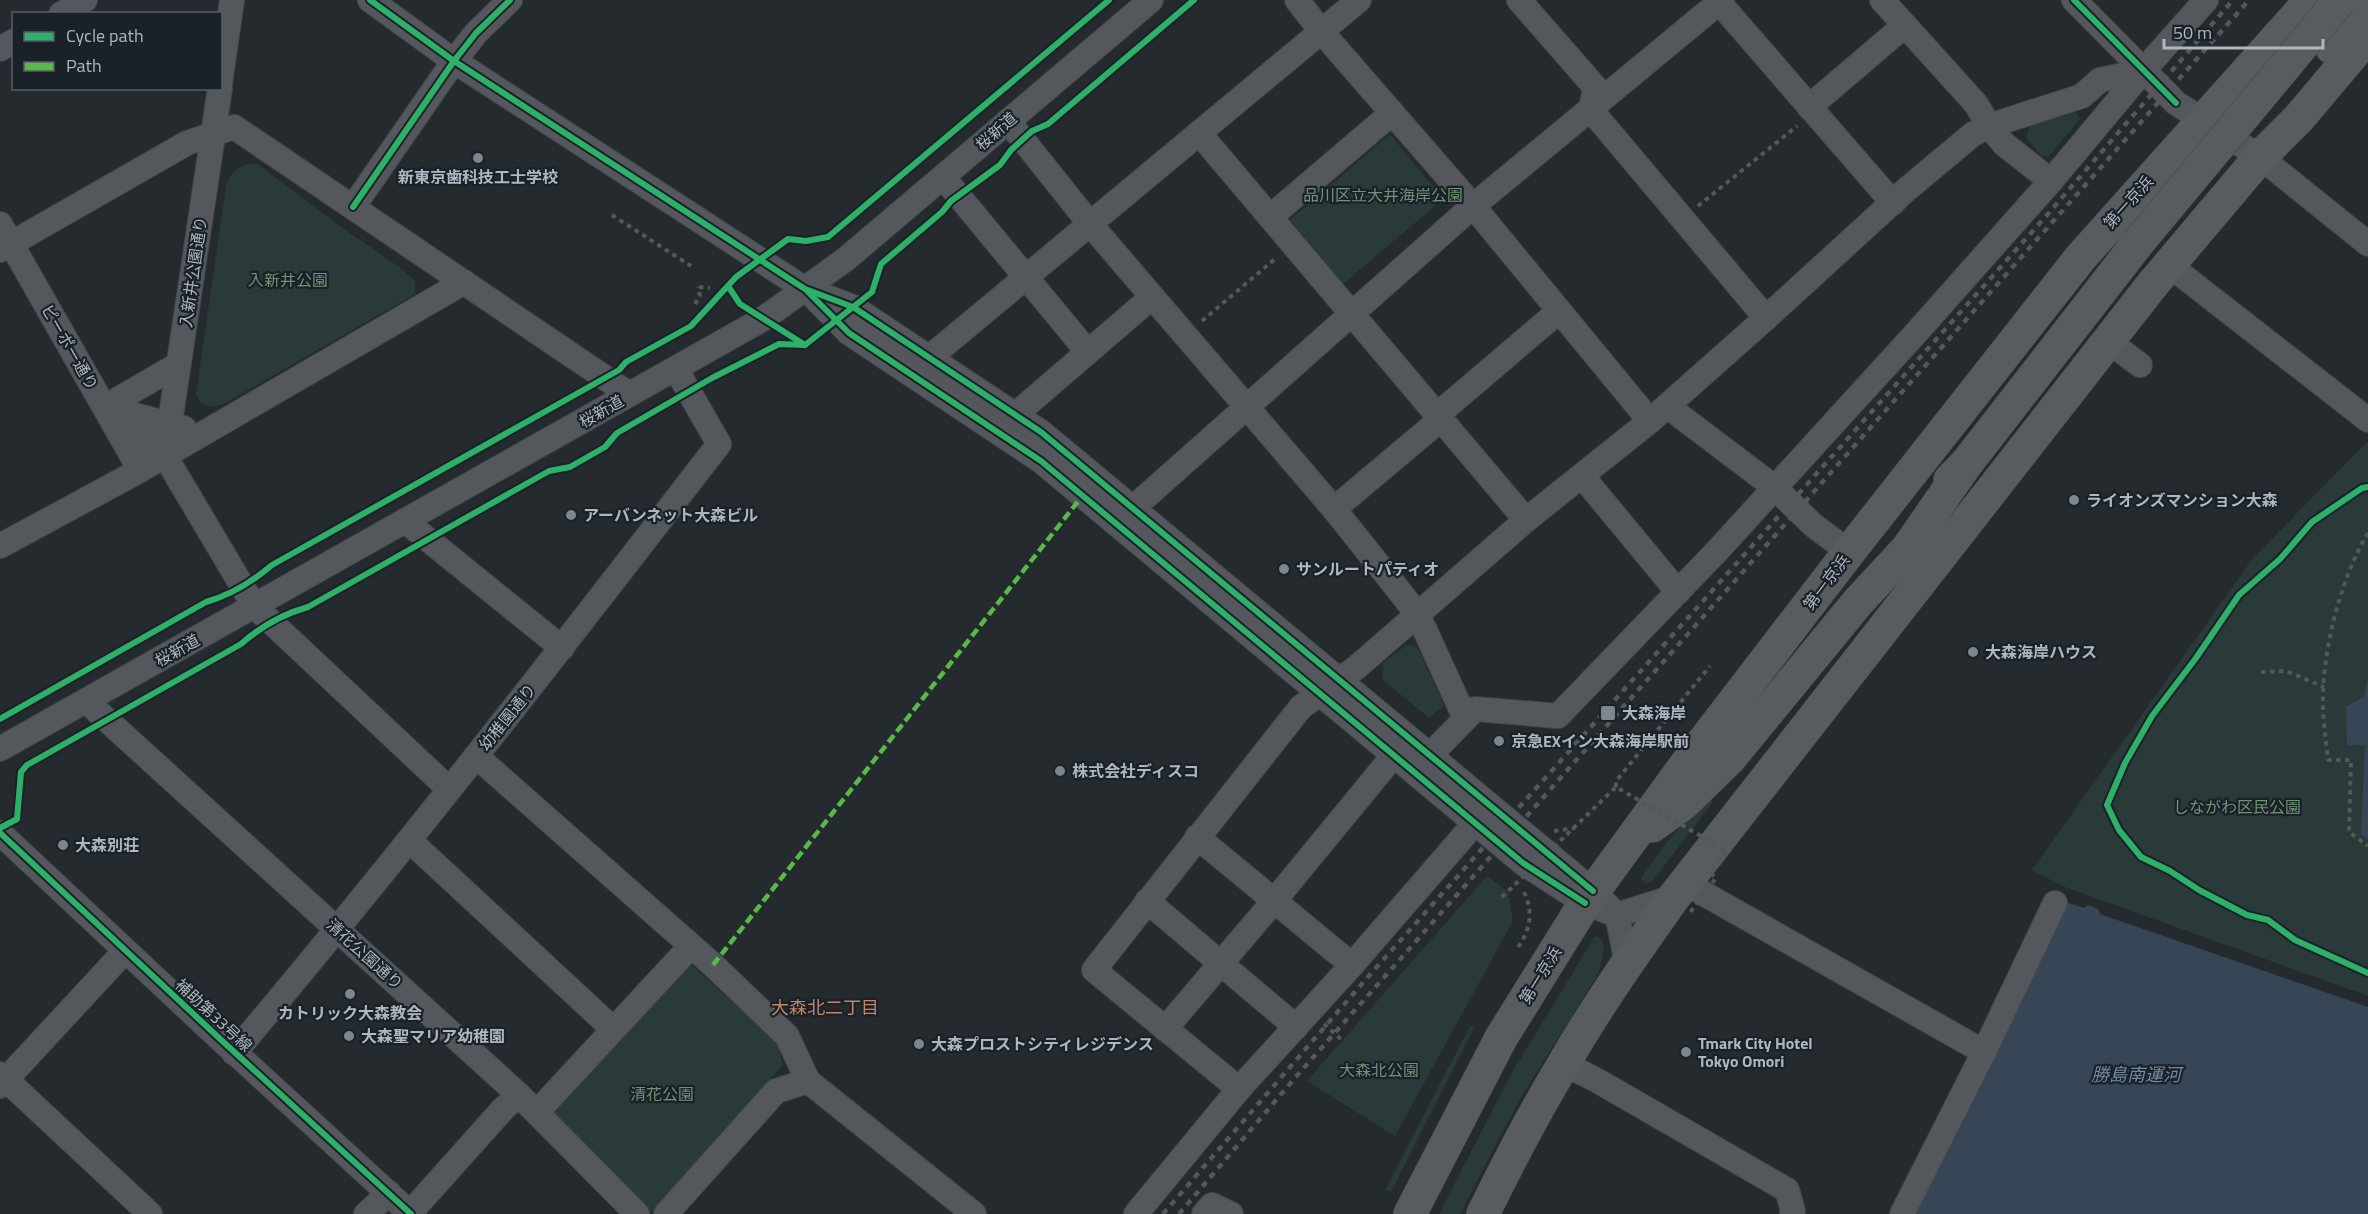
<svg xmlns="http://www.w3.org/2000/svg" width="2368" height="1214" font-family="'Titillium Web','Noto Sans JP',sans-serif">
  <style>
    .green { fill: #293a38 }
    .water { fill: #374656 }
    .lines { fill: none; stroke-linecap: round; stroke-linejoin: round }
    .minor-casing { stroke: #424649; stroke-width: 26 }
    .highway-casing { stroke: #42464a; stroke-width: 34 }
    .path { stroke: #53585b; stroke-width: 4; stroke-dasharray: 4.5 4.5; stroke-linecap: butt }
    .minor { stroke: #54585d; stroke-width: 24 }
    .highway { stroke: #595c5e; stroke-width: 33 }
    .rail { stroke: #54585c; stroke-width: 4.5; stroke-dasharray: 6 6; stroke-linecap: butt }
    .highway-bridge-casing { stroke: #42464a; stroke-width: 34; stroke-linecap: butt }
    .path-bridge { stroke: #53585b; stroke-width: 4; stroke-dasharray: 4.5 4.5; stroke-linecap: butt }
    .highway-bridge { stroke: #595c5e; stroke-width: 33 }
    .quiet { stroke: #58b947; stroke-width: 4.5; stroke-dasharray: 9 4.5; stroke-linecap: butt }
    .cycleway-casing { stroke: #1a2128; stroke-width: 10 }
    .cycleway { stroke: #2db169; stroke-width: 6 }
    .poi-dot { fill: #7e868d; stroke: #1a2128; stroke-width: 2 }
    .labels { text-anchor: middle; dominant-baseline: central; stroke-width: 4.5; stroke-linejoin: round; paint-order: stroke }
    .street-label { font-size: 16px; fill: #aeb7c0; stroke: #1a2128 }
    .poi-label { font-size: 16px; font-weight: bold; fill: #aeb7c0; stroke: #1a2128; text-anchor: start }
    .park-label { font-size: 16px; fill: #709375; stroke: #1a2128 }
    .neighbourhood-label { font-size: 18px; fill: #c48666; stroke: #1a2128 }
    .water-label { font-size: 18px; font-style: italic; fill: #728aa0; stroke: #1a2128 }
  </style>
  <rect width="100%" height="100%" fill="#252a2e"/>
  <g class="green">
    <path d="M2075 112 2080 119 2048 157 2039 154 2026 137 2030 124Z"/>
    <path d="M1390 134 1443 199 1343 284 1290 220Z"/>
    <path d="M255 163 261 166 334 222 402 269 415 281V294L224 404C212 408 200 407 196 394L226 186C230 172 240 164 255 163Z"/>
    <path d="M2368 441V996L2062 886 2032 870 2253 558Z"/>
    <path d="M1411 645 1417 648 1420 653 1444 705 1429 718 1382 679 1383 663 1405 646Z"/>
    <path d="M1710 799 1713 802 1652 882 1646 884 1641 879 1642 876 1673 834Z"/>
    <path d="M1487 876 1508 892 1513 921 1395 1136 1307 1081Z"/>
    <path d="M1595 936 1601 938 1604 948 1599 973 1520 1099 1460 1214H1439L1511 1074Z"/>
    <path d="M688 962 777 1041 783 1065 651 1213 551 1110Z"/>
    <path d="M1470 1026 1474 1028 1391 1192 1385 1190Z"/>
  </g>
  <g class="water">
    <path d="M2368 678V839L2361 835 2365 745H2347L2346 707 2364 697Z"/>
    <path d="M2065 902 2084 908 2088 905 2098 909 2100 914 2368 1007V1214H1908Z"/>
  </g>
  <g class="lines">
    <defs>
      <g id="minor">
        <path d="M370 0 454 61 805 289 853 307 1041 432 1593 891 1617 915 1627 963"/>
        <path d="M1297 0 1321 31 1473 206 1650 421"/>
        <path d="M1519 0 1595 87 1591 110 1766 318"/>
        <path d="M1717 0 1893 203"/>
        <path d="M1882 0 1976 104 1989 126 2004 144 2051 181"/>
        <path d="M2074 0 2176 103 2260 157 2368 244"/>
        <path d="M61 14 85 0"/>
        <path d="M0 49 14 41"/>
        <path d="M220 83 232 0"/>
        <path d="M1809 107 1904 26"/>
        <path d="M1008 121 1090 224 1334 509 1404 597 1418 615 1465 718"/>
        <path d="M1199 133 1526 520"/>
        <path d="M943 177 1087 351"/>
        <path d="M353 207 454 61 476 33 510 0"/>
        <path d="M1270 217 1392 113"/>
        <path d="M0 224 140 470"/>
        <path d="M0 250 187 143 234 127 629 394"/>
        <path d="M2169 265 2368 420"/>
        <path d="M809 292 849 333 1041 461 1523 863 1585 903 1617 915 1674 897"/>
        <path d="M2108 341 2140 365"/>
        <path d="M930 357 1359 0"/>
        <path d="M1667 406 1774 487 1813 525 1849 552"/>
        <path d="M105 407 165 456 254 606 449 789"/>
        <path d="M105 407 179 364"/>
        <path d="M113 409 184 428"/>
        <path d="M1016 414 1152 297"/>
        <path d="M165 456 220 88"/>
        <path d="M1582 476 1678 592"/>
        <path d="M1133 508 1473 206 1722 0"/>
        <path d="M1334 509 1434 425 1437 415 1559 311"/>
        <path d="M405 521 562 648"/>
        <path d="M0 546 135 473 464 282"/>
        <path d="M86 701 519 1095 637 1214"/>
        <path d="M0 749 763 319 846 259 1151 0"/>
        <path d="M1430 755 1475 709 1558 716 1718 550 1916 333 2051 181 2143 71 2206 0"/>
        <path d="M476 756 713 965 787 1036 808 1081 974 1214"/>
        <path d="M0 833 218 1037 411 1214"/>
        <path d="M1197 837 1352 965"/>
        <path d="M409 840 613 1029"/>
        <path d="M1685 883 1984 1052"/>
        <path d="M1147 901 1296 1027"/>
        <path d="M1165 1029 1274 901 1394 755"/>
        <path d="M234 1053C402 854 561 649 719 444L676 369"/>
        <path d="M1563 1063 1598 1081 1787 1190 1793 1211 1792 1214"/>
        <path d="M0 1074 150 1214"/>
        <path d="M0 1086 125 951"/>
        <path d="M1239 1089 1094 970 1301 707 1357 667 1526 520 1650 421 1766 318 1906 190 1973 134 1989 126 2082 96 2100 80 2143 71"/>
        <path d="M537 1112 691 946"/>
        <path d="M410 1213 503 1109 519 1095"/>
        <path d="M366 1214 389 1193"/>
        <path d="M666 1214 776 1091 808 1081"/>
        <path d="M1136 1214 1239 1089 1352 965 1475 823"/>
        <path d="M1204 1214 1212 1205 1231 1214"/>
        <path d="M1902 1214 1984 1052 2055 903"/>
      </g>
      <g id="highway">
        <path d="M2332 48 2368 6"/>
        <path d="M1950 480 1966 464 2137 244"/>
        <path d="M1652 826 1684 803 1730 758 1857 603 1908 548 1966 464"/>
        <path d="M1410 1214 1501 1038 1585 903 1687 763 1849 552 2081 257 2311 0"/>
        <path d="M1483 1214C1508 1163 1534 1113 1563 1065 1596 1007 1635 952 1674 897L2152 285 2260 157 2299 118 2368 36"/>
      </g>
    </defs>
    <use href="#minor" class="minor-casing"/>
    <use href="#highway" class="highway-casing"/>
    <g class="path">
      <path d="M1698 206 1797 126"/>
      <path d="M612 215 691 266"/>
      <path d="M699 287 710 288"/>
      <path d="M695 304 700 296 698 287"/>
      <path d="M1202 321 1276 258"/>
      <path d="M2368 533C2340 579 2321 655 2323 709 2324 726 2326 743 2328 760H2351L2349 832 2368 846"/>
      <path d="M2261 672 2286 671 2324 687"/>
      <path d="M1616 787V781L1710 666"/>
      <path d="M1554 831 1575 828"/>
      <path d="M1518 947C1531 929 1533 911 1524 892"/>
      <path d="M2366 971 2368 969"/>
      <path d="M1324 1024 1343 1041"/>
    </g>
    <use href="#minor" class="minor"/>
    <use href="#highway" class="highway"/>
    <g class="rail">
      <path d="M1163 1214 1367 978 2047 215 2233 0"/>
      <path d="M1179 1214 1294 1079 2249 0"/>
    </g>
    <defs>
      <path id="highway-bridge" d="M2137 244 2340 0"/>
    </defs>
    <use href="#highway-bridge" class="highway-bridge-casing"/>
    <path class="path-bridge" d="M1502 897 1616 787 1727 851 1710 873 1716 878 1689 914"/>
    <use href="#highway-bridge" class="highway-bridge"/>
    <path class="quiet" d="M713 965 1083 495"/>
    <defs>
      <g id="cycleway">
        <path d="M370 0 454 61 805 289 853 307 1041 432 1593 891"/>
        <path d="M2074 0 2176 103"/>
        <path d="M353 207 454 61 476 33 510 0"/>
        <path d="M728 286 740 304 805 345"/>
        <path d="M807 291 849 333 1041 461 1523 863 1585 903"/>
        <path d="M2368 487 2362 488 2312 522 2280 559 2239 595 2196 658 2152 716 2125 763 2107 805 2119 830 2141 857 2170 871 2199 890 2247 915 2268 920 2295 940 2368 973"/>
        <path d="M0 719 206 602C231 595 252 582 272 565L619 370 626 362 691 326 736 277 788 239 806 241 828 237 1109 0"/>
        <path d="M0 828 17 819 21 772 27 765 241 644C260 627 283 614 308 607L549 471 570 467 605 447 617 433 712 378 779 344 805 345 872 292 881 264 942 212 951 201 1000 165 1011 150 1022 140 1032 131 1048 124 1194 0"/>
        <path d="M0 833 218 1037 411 1214"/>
      </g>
    </defs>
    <use href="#cycleway" class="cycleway-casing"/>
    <use href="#cycleway" class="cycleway"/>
  </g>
  <g class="poi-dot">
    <circle cx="478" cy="158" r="6"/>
    <circle cx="2074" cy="500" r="6"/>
    <circle cx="571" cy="515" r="6"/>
    <circle cx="1284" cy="569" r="6"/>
    <circle cx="1973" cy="652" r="6"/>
    <rect x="1600" y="705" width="16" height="16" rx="3"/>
    <circle cx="1499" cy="741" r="6"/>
    <circle cx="1060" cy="771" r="6"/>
    <circle cx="63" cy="845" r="6"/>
    <circle cx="350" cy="994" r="6"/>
    <circle cx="349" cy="1036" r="6"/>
    <circle cx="919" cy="1044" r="6"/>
    <circle cx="1686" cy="1052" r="6"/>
  </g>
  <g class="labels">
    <g class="street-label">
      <text transform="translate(996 131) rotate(-41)">桜新道</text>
      <text transform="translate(2128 202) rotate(-48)">第一京浜</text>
      <text transform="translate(193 272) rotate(-82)">入新井公園通り</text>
      <text transform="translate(70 347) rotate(60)">ピーポー通り</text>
      <text transform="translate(601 411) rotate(-30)">桜新道</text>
      <text transform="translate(1826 582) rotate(-53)">第一京浜</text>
      <text transform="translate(177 650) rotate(-29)">桜新道</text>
      <text transform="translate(507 717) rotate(-51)">幼稚園通り</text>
      <text transform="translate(365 954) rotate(42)">清花公園通り</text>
      <text transform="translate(1540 975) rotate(-58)">第一京浜</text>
      <text transform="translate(214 1015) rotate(43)">補助第33号線</text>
    </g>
    <g class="poi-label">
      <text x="478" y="177" text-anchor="middle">新東京歯科技工士学校</text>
      <text x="2086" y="500">ライオンズマンション大森</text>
      <text x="583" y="515">アーバンネット大森ビル</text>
      <text x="1296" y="569">サンルートパティオ</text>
      <text x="1985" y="652">大森海岸ハウス</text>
      <text x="1622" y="713">大森海岸</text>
      <text x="1511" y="741">京急EXイン大森海岸駅前</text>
      <text x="1072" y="771">株式会社ディスコ</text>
      <text x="75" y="845">大森別荘</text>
      <text x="350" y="1013" text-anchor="middle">カトリック大森教会</text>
      <text x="361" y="1036">大森聖マリア幼稚園</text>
      <text x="1698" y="1043">Tmark City Hotel<tspan x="1698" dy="18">Tokyo Omori</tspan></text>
      <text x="931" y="1044">大森プロストシティレジデンス</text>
    </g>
    <g class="park-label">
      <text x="1383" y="195">品川区立大井海岸公園</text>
      <text x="288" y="280">入新井公園</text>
      <text x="2237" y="807">しながわ区民公園</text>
      <text x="1379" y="1070">大森北公園</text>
      <text x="662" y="1094">清花公園</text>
    </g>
    <g class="neighbourhood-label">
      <text x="825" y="1007">大森北二丁目</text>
    </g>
    <g class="water-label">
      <text x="2136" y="1074">勝島南運河</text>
    </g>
  </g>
  <rect x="12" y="12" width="210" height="78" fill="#1a2128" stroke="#555d65" stroke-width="1.5"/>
  <rect x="24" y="32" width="30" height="9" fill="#2db169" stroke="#555d65" stroke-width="1.5"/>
  <text x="66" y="42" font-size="18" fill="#aeb7c0">Cycle path</text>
  <rect x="24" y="62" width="30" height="9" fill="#58b947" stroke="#555d65" stroke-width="1.5"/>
  <text x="66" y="72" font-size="18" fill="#aeb7c0">Path</text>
  <path d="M2164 39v9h159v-9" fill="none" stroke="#aeb7c0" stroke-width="3"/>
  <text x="2173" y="39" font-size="18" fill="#aeb7c0" stroke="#1a2128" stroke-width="4.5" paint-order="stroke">50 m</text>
</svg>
